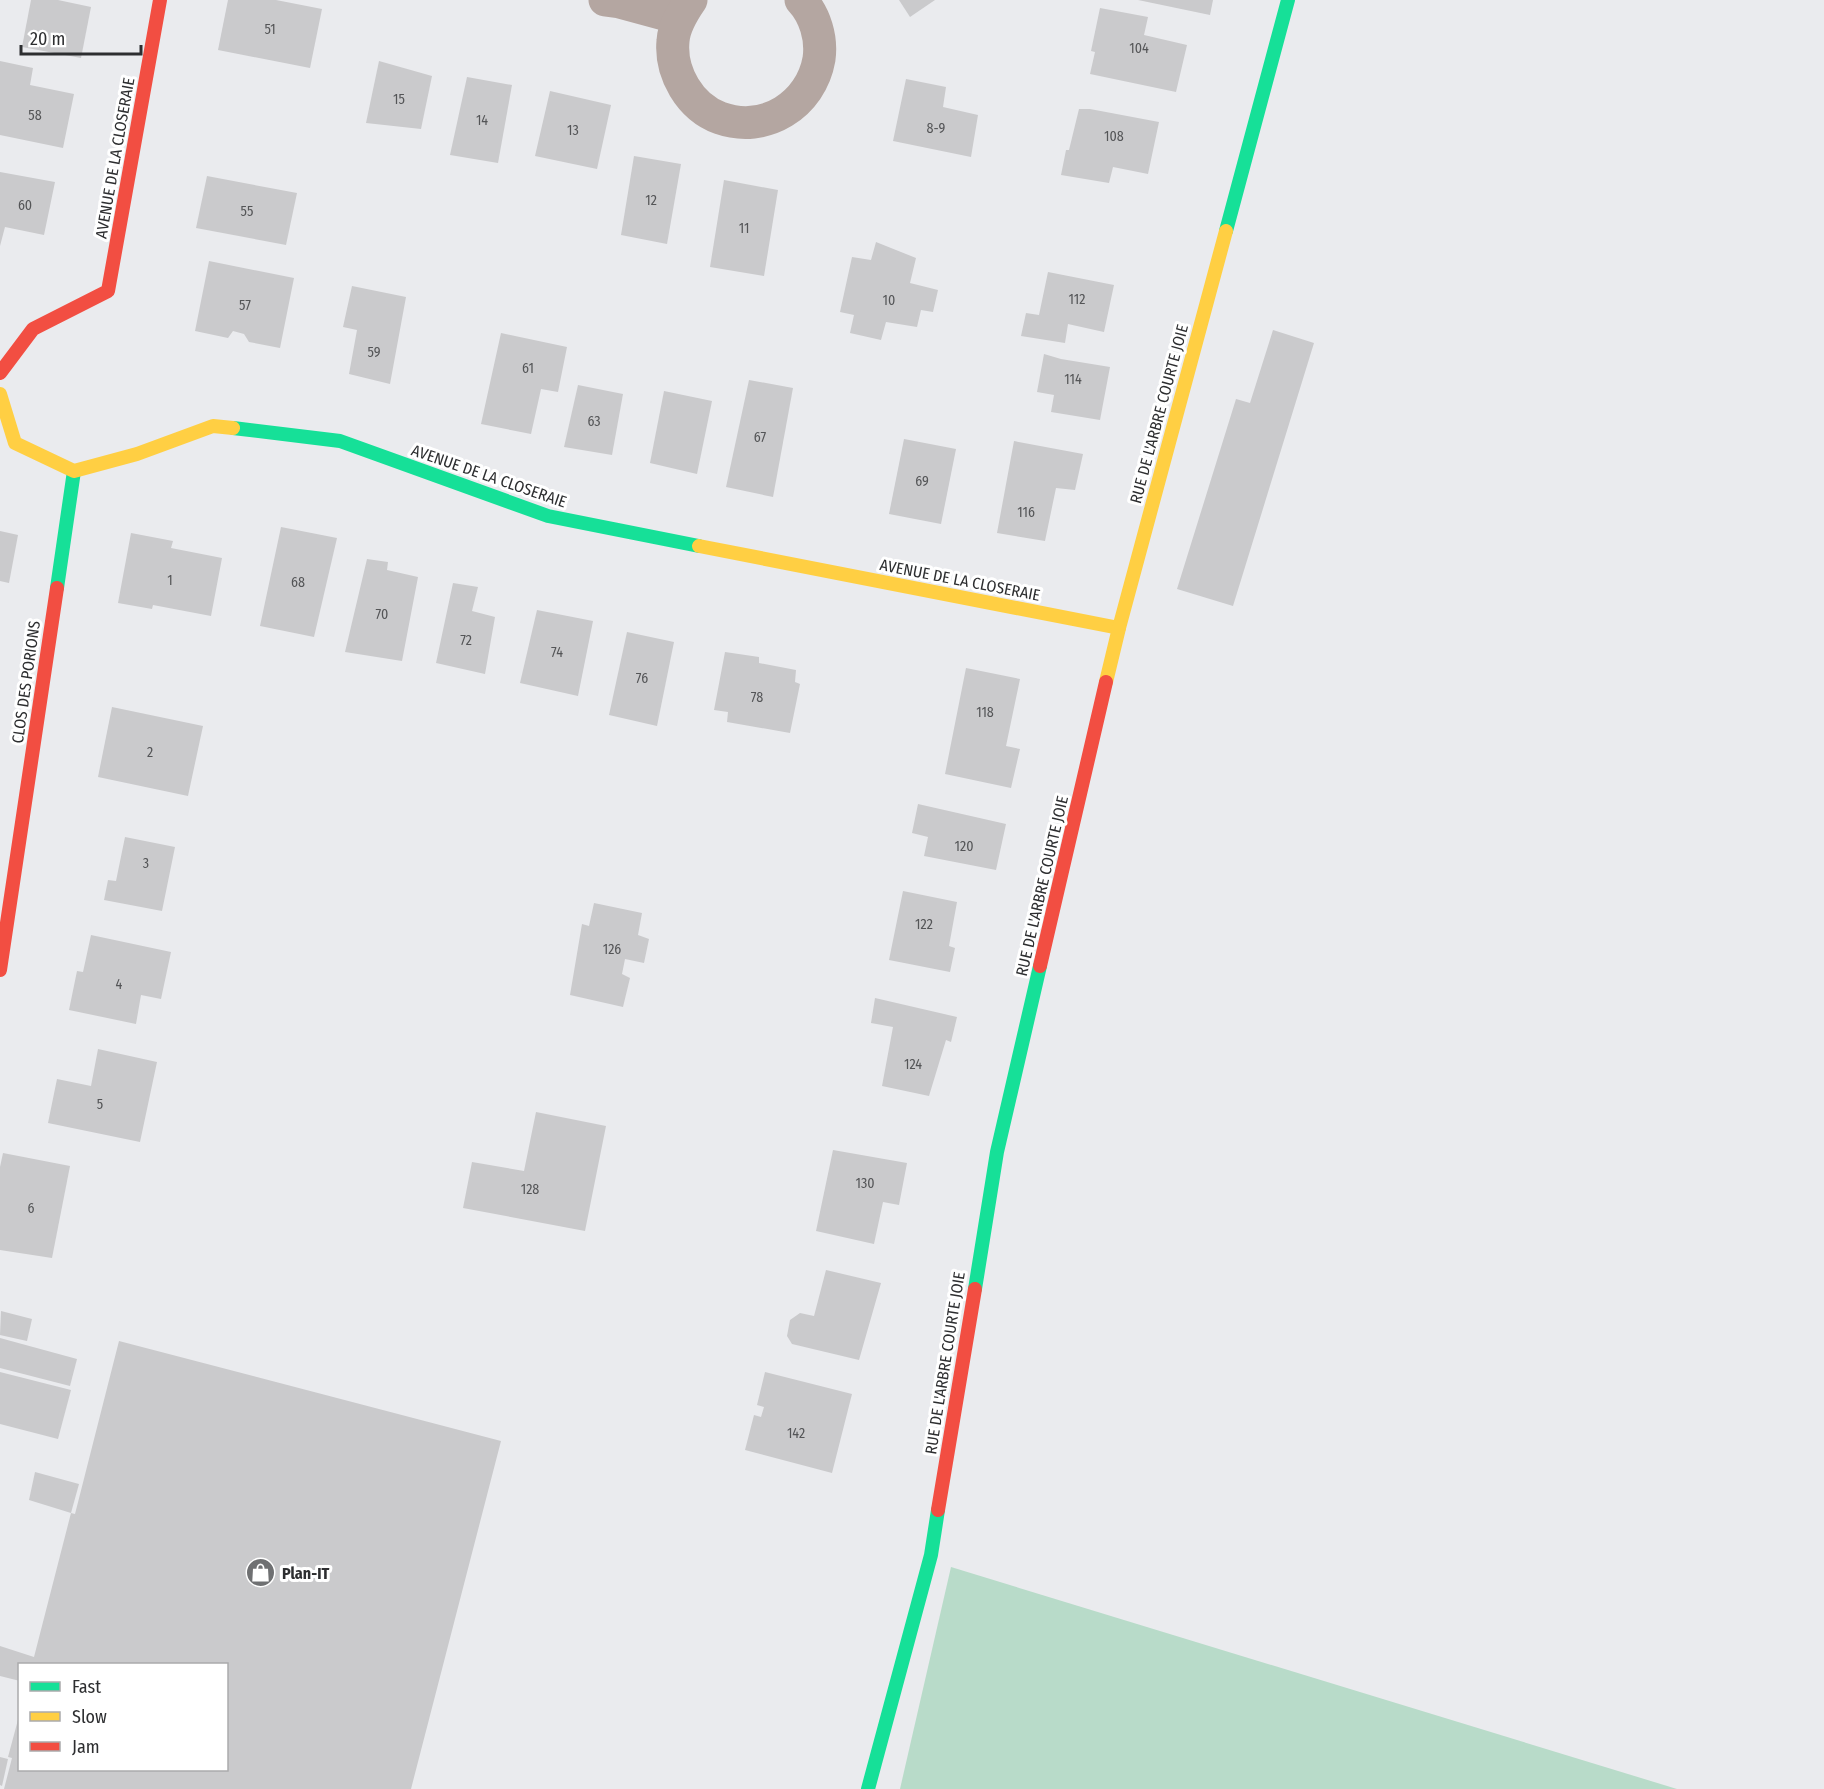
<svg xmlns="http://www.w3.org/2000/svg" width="1824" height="1789" font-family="'Fira Sans Condensed',sans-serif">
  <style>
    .green { fill: #b8dbc9 }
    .building { fill: #cacacc }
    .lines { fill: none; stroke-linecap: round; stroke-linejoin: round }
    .street { stroke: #b4a6a1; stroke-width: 33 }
    .fast { stroke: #16e098; stroke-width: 14 }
    .slow { stroke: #ffcf43; stroke-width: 14 }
    .jam { stroke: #f24e42; stroke-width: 14 }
    .labels { text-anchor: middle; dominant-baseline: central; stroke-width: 6; stroke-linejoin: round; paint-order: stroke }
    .number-label { font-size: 14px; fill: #545557 }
    .street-label { font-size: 16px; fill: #2d2e30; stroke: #fff }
    .poi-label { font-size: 16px; font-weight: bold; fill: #2d2e30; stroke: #fff; text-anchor: start }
  </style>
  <rect width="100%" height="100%" fill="#eaebee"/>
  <path class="green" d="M951 1567 1677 1789H900Z"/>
  <g class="building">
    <path d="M31 0H58L91 7 81 58 22 47Z"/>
    <path d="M228 0H276L322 9 310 68 218 50Z"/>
    <path d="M899 0H935L910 17Z"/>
    <path d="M1138 0H1213L1210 15Z"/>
    <path d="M1100 8 1148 17 1144 35 1187 45 1176 92 1090 74 1095 52 1091 51Z"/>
    <path d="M0 61 33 68 30 85 74 94 63 148 0 135Z"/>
    <path d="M379 61 432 76 421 129 366 123Z"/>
    <path d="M467 77 512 85 498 163 450 155Z"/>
    <path d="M906 79 946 87 943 107 978 115 971 157 893 141Z"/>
    <path d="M550 91 611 105 597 169 535 156Z"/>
    <path d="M1079 109H1090L1159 122 1148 174 1113 167 1109 183 1061 175 1066 150H1069Z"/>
    <path d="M634 156 681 164 667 244 621 235Z"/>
    <path d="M0 172 55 182 44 235 5 227 0 246Z"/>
    <path d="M207 176 297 193 286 245 196 228Z"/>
    <path d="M724 180 778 190 764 276 710 267Z"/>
    <path d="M876 242 916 258 910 283 938 290 933 312 921 310 917 327 886 322 881 340 850 333 854 315 840 312 852 257 871 260Z"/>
    <path d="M209 261 294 278 280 348 249 342 244 334 233 331 228 338 195 331Z"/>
    <path d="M1048 272 1114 285 1104 332 1068 324 1065 343 1021 336 1026 313 1039 315Z"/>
    <path d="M352 286 406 297 390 384 349 374 357 330 343 327Z"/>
    <path d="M1273 330 1314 343 1233 606 1177 589 1236 399 1250 403Z"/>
    <path d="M501 333 567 347 558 392 541 389 531 434 481 424Z"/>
    <path d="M1044 354 1061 359 1110 367 1100 420 1051 412 1054 395 1037 392Z"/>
    <path d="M749 380 793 388 773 497 726 487Z"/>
    <path d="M578 385 623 394 612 455 564 447Z"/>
    <path d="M664 391 712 401 697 474 650 463Z"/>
    <path d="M904 439 956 449 941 524 889 514Z"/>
    <path d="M1014 441 1083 454 1075 490 1056 488 1045 541 997 533Z"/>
    <path d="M281 527 337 538 314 637 260 626Z"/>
    <path d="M0 531 18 535 9 583 0 581Z"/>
    <path d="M131 533 173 541 171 548 222 558 211 616 153 605 152 609 118 603Z"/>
    <path d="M367 559 388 562 387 570 418 577 402 661 345 652Z"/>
    <path d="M453 583 478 587 472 611 495 617 485 674 436 663Z"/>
    <path d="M537 610 593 621 578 696 520 683Z"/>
    <path d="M627 632 674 642 657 726 609 715Z"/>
    <path d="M725 652 759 657V663L796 670 795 682 800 684 790 733 727 722 728 712 714 710Z"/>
    <path d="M966 668 1020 679 1006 746 1020 749 1011 788 945 774Z"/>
    <path d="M112 707 203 726 188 796 98 777Z"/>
    <path d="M918 804 1006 824 996 870 924 856 928 837 912 833Z"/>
    <path d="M125 837 175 847 162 911 104 900 108 880 116 881Z"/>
    <path d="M903 891 957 902 949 946 955 948 950 972 889 960Z"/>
    <path d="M594 903 642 913 638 935 649 939 644 963 625 959 622 974 630 978 623 1007 570 995 582 924 589 926Z"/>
    <path d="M91 935 171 952 161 999 141 995 136 1024 69 1010 77 971 83 972Z"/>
    <path d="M875 998 957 1017 951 1042 946 1040 929 1096 882 1086 893 1027 871 1023Z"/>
    <path d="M98 1049 157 1062 140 1142 48 1123 57 1079 91 1086Z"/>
    <path d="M536 1112 606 1126 585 1231 463 1208 472 1162 524 1171Z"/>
    <path d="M833 1150 907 1163 899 1205 883 1202 874 1244 816 1231Z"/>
    <path d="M3 1153 70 1166 52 1258 0 1250V1167Z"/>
    <path d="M826 1270 881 1283 859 1360 792 1344 787 1336 790 1320 800 1313 814 1316Z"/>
    <path d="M1 1311 32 1319 27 1341 0 1335Z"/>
    <path d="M0 1338 77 1359 70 1386 0 1368Z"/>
    <path d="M119 1341 501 1441 411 1789H4L12 1758 8 1757 19 1716 20 1770H226V1664H20V1681L0 1676V1646L34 1657 71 1513 75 1514Z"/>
    <path d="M0 1372 71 1390 58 1439 0 1424Z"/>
    <path d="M765 1372 852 1394 832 1473 745 1450 754 1415 761 1417 764 1407 757 1405Z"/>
    <path d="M35 1472 79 1484 71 1513 29 1500Z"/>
    <path d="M0 1757 8 1759 2 1786 0 1785Z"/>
  </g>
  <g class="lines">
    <g class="street">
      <path d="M605 0 620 2 679 18"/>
      <path d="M691 0C682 13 674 26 673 41 670 73 690 107 720 118 765 134 811 105 819 59 822 38 815 15 801 0"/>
    </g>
    <g class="fast">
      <path d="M1226 231 1288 0"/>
      <path d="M233 428 340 441 548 516 699 546"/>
      <path d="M57 588 74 471"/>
      <path d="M975 1289 997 1152 1040 966"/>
      <path d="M868 1789 931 1555 938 1510"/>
    </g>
    <g class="slow">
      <path d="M0 394 15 443 74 471 137 454 213 426 233 428"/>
      <path d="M699 546 1119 628"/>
      <path d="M1106 682 1119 628 1226 231"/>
    </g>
    <g class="jam">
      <path d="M0 373 33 329 108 291 160 0"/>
      <path d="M1040 966 1106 682"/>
      <path d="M0 970 57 588"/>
      <path d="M938 1510 975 1289"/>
    </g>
  </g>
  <defs>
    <symbol id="shop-disc" viewBox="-11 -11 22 22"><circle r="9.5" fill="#6f7072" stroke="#fff"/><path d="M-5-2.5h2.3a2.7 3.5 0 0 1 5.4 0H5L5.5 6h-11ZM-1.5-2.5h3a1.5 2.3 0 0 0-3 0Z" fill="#fff"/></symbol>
  </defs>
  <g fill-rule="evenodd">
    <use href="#shop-disc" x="244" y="1556" width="33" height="33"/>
  </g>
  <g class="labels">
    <g class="number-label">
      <text x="270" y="29">51</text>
      <text x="1139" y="48">104</text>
      <text x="399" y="99">15</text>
      <text x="35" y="115">58</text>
      <text x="482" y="120">14</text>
      <text x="936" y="128">8-9</text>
      <text x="573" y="130">13</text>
      <text x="1114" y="136">108</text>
      <text x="651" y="200">12</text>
      <text x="25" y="205">60</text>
      <text x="247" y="211">55</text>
      <text x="744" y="228">11</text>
      <text x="1077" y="299">112</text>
      <text x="889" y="300">10</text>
      <text x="245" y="305">57</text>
      <text x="374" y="352">59</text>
      <text x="528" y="368">61</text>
      <text x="1073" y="379">114</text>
      <text x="594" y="421">63</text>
      <text x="760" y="437">67</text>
      <text x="922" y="481">69</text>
      <text x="1026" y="512">116</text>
      <text x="170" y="580">1</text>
      <text x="298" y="582">68</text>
      <text x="382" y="614">70</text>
      <text x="466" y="640">72</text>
      <text x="557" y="652">74</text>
      <text x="642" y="678">76</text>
      <text x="757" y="697">78</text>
      <text x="985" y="712">118</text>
      <text x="150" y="752">2</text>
      <text x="964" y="846">120</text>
      <text x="146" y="863">3</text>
      <text x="924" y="924">122</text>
      <text x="612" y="949">126</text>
      <text x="119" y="984">4</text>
      <text x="913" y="1064">124</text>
      <text x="100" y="1104">5</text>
      <text x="865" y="1183">130</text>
      <text x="530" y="1189">128</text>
      <text x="31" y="1208">6</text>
      <text x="796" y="1433">142</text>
    </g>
    <g class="street-label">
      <text transform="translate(115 158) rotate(-80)">AVENUE DE LA CLOSERAIE</text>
      <text transform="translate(1159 414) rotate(-75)">RUE DE L'ARBRE COURTE JOIE</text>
      <text transform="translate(489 476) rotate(19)">AVENUE DE LA CLOSERAIE</text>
      <text transform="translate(960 580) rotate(11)">AVENUE DE LA CLOSERAIE</text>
      <text transform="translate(26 682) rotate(-82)">CLOS DES PORIONS</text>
      <text transform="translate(1042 886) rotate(-77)">RUE DE L'ARBRE COURTE JOIE</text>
      <text transform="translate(945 1363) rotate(-81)">RUE DE L'ARBRE COURTE JOIE</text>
    </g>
    <g class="poi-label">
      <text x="282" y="1573">Plan-IT</text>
    </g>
  </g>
  <rect x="18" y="1663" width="210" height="108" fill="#ffffff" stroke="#ababac" stroke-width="1.5"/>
  <rect x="30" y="1682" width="30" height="9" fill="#16e098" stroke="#ababac" stroke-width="1.5"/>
  <text x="72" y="1693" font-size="18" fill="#2d2e30">Fast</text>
  <rect x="30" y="1712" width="30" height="9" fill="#ffcf43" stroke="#ababac" stroke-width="1.5"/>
  <text x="72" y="1723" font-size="18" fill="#2d2e30">Slow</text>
  <rect x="30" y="1742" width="30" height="9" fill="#f24e42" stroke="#ababac" stroke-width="1.5"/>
  <text x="72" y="1753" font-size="18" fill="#2d2e30">Jam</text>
  <path d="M21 45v9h120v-9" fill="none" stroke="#2d2e30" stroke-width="3"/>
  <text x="30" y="45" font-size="18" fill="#2d2e30" stroke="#ffffff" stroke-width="4.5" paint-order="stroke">20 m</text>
</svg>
